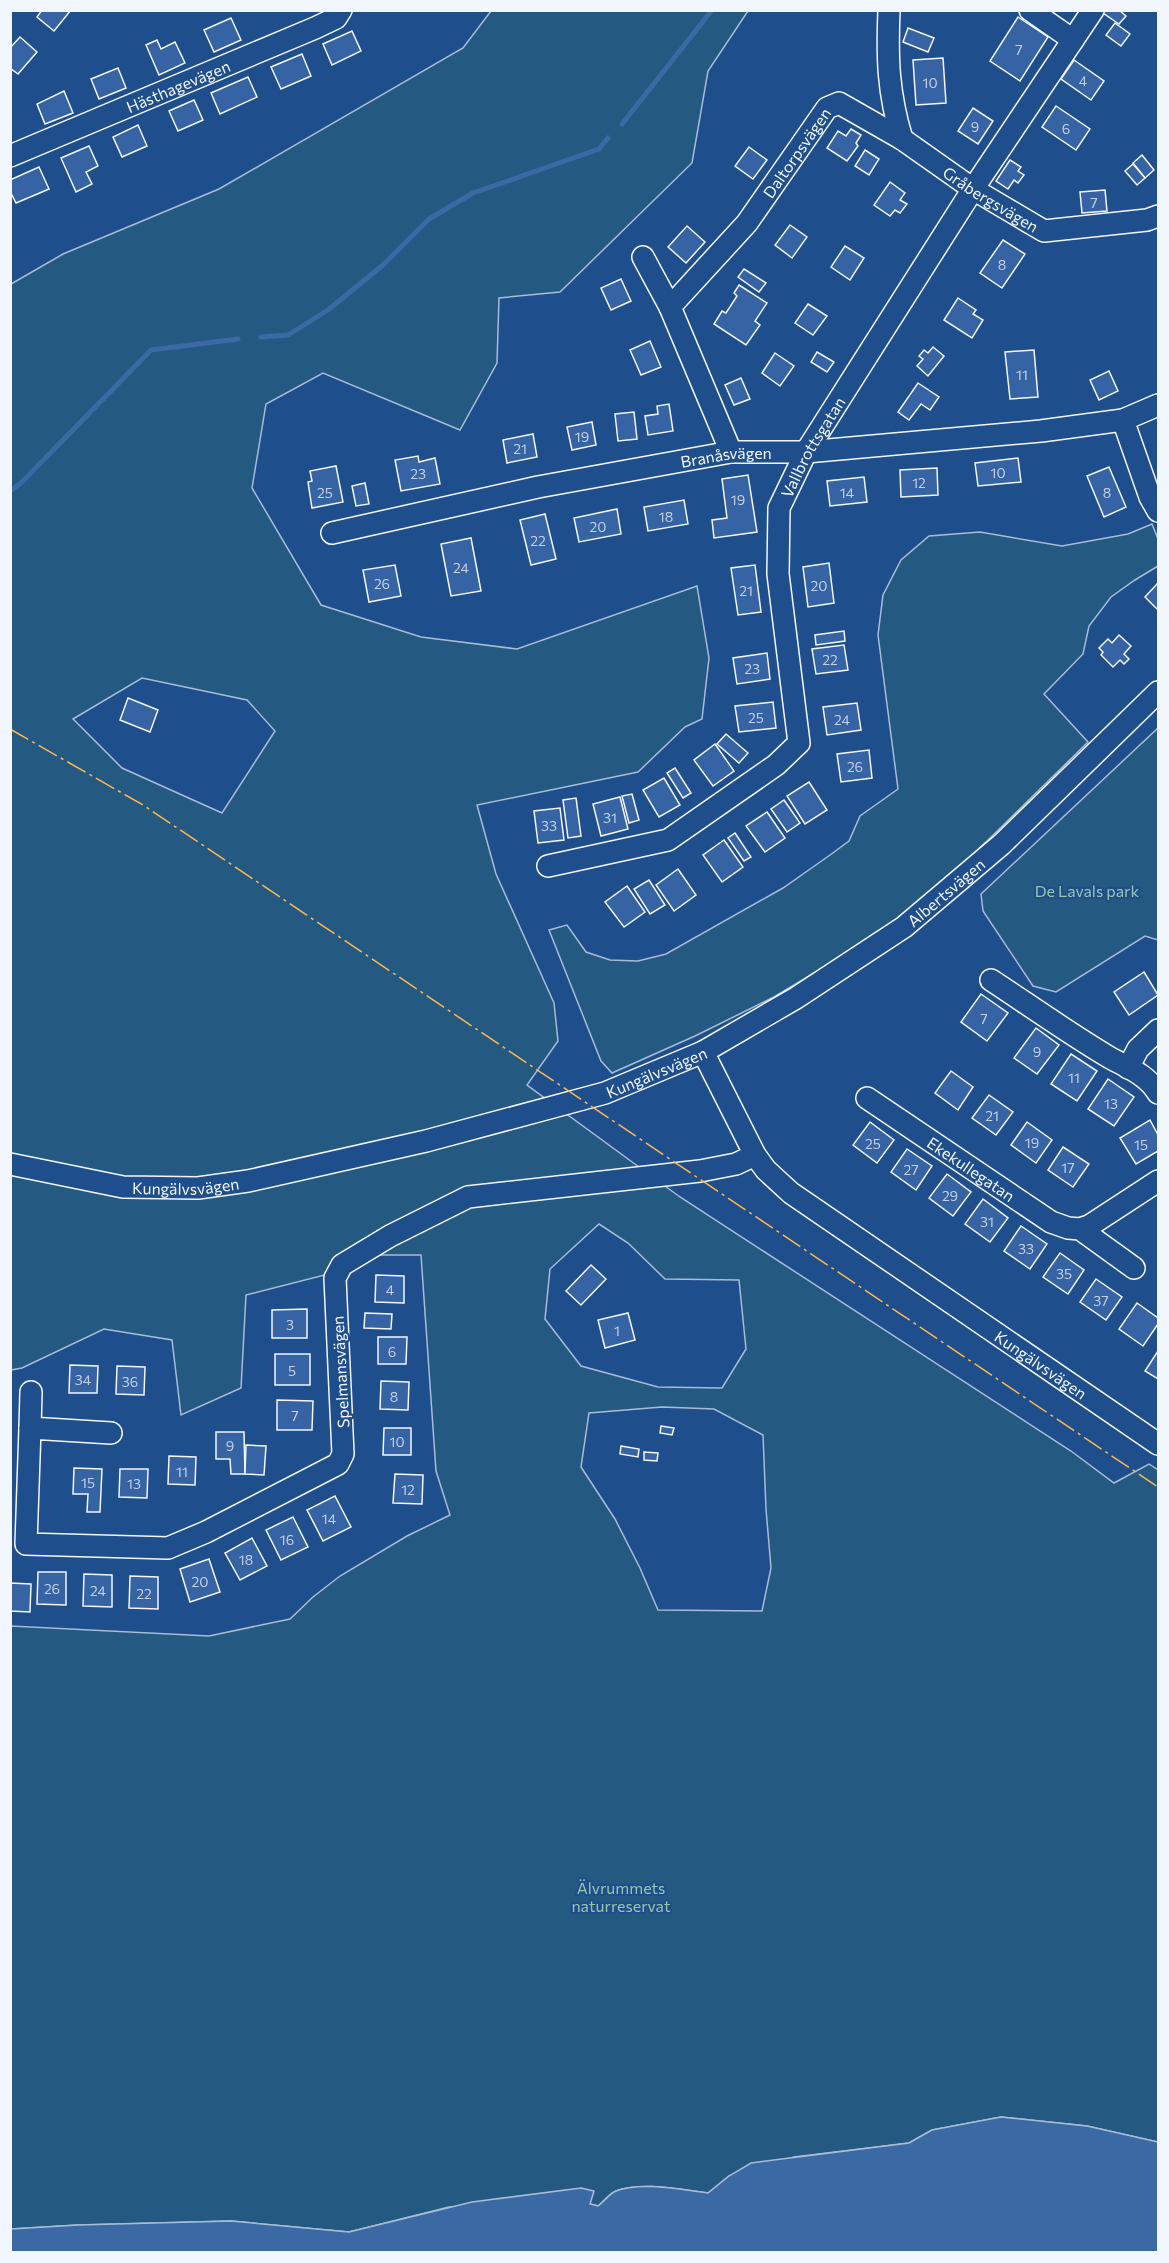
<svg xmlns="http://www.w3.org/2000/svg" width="1169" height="2263" font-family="Commissioner,sans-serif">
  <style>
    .green { fill: #245a82; stroke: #a8bbd7; stroke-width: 1.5; fill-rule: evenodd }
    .water { fill: #3b69a3; stroke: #a8bbd7; stroke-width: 1.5 }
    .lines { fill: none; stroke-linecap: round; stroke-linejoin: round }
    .stream { stroke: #3b69a3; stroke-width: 5 }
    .building { fill: #3563a3; stroke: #f2f6ff; stroke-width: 1.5 }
    .minor-casing { stroke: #f2f6ff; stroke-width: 24 }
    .minor { stroke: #1f4e8c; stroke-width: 21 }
    .power { stroke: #ffb74d; stroke-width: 1.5; stroke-dasharray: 21 4.5 3 4.5; stroke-linecap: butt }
    .labels { text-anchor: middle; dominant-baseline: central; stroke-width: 4.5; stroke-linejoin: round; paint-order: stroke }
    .number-label { font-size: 14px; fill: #c3d1e8 }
    .street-label { font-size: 16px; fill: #f2f6ff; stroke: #1f4e8c }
    .park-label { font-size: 16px; fill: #97c8a6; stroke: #1f4e8c }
  </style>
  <rect width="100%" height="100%" fill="#1f4e8c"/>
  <g class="green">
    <path d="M491 11H748L708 71 692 163 560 292 499 298 497 363 460 430 323 373 266 404 252 488 321 605 421 637 517 649 697 586 709 658 702 719 685 727 638 772 477 805 496 874 554 1003 558 1041 527 1085 680 1197 1071 1451 1114 1483 1149 1464 1158 1470V2142L1087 2126 1001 2117 932 2130 909 2143 794 2157 729 2176 708 2193C683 2190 641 2181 616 2191 610 2193 604 2201 598 2206L590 2204 449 2207 349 2232 231 2221 78 2225 11 2229V1626L209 1636 290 1619 313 1597 340 1576 407 1536 450 1515 436 1471 421 1255H377L352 1268 246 1295 241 1388 181 1415 172 1340 104 1329 22 1368 11 1370V284L63 254 219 189 463 48ZM142 678 247 700 275 731 222 813 122 768 73 719ZM599 1224 628 1243 665 1279 739 1280 746 1349 722 1388 658 1387 581 1366 545 1319 550 1269ZM662 1407 714 1409 763 1435 766 1509 771 1568 762 1611 658 1610 640 1568 615 1519 581 1467 589 1413Z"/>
    <path d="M1152 524 1158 539V566L1135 580 1111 597 1089 626 1083 654 1044 694 1088 742 988 840 916 907 846 954 774 997 695 1036 612 1073 601 1061 549 930 567 925 586 952 610 960 638 961 666 954 783 888 830 855 849 841 860 816 898 789 878 635 883 595 901 560 929 536 980 532 1062 546 1128 534Z"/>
    <path d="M1158 728V940L1145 936 1056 992 1033 986 983 911 981 894Z"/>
  </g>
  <path class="water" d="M1001 2117 1087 2126 1158 2142V2252H11V2229L78 2225 231 2221 349 2232 472 2202 581 2188 594 2191 590 2204 598 2206C604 2202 610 2193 616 2191 641 2181 682 2190 708 2193L729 2176 751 2163 909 2143 932 2130Z"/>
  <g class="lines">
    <g class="stream">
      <path d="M622 124 712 10"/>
      <path d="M261 337 288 335 328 310 383 265 429 219 473 193 599 149 608 138"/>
      <path d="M10 491 21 483 151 350 238 339"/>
    </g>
  </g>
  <g class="building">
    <path d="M42 10H71L54 31 37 17Z"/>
    <path d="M1105 10H1119L1126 16 1119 24 1103 13Z"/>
    <path d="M1018 17 1048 37 1020 81 990 61Z"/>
    <path d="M231 18 241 40 214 52 204 30Z"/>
    <path d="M1115 23 1130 34 1121 46 1106 35Z"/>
    <path d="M908 28 934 38 928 52 903 42Z"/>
    <path d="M352 31 361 51 332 65 323 44Z"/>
    <path d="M20 37 37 52 18 74 10 68V48Z"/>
    <path d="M157 40 161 49 175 42 185 63 159 75 146 45Z"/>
    <path d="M302 54 311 76 281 89 271 67Z"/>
    <path d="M943 58 946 103 916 105 913 60Z"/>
    <path d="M1074 60 1104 81 1091 100 1061 79Z"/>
    <path d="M118 68 126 88 99 99 91 79Z"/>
    <path d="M248 77 257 97 220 114 211 93Z"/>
    <path d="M64 91 73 113 45 124 37 104Z"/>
    <path d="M194 100 203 120 178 131 169 111Z"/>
    <path d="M1056 106 1090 129 1076 150 1042 127Z"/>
    <path d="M973 108 993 121 978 144 958 131Z"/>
    <path d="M138 125 147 146 122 157 113 137Z"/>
    <path d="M851 129 861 135 856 143 858 146 847 161 827 148 838 131 846 136Z"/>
    <path d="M89 146 98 166 86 172 92 184 76 192 61 158Z"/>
    <path d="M749 147 767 160 753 179 735 166Z"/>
    <path d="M865 150 879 159 869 175 855 166Z"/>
    <path d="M1142 155 1154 170 1145 178 1133 163Z"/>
    <path d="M1010 160 1021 167 1018 171 1024 175 1018 183 1014 180 1008 189 996 181Z"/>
    <path d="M1133 164 1145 178 1137 185 1125 171Z"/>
    <path d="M39 167 49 189 16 203 10 191V180Z"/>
    <path d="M890 182 905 193 900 200 907 204 900 213 895 210 890 216 874 205Z"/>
    <path d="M1105 190 1107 211 1082 213 1080 192Z"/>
    <path d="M790 225 807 237 792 258 775 245Z"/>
    <path d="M687 226 705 242 686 263 668 247Z"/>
    <path d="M1003 240 1025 254 1002 288 980 273Z"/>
    <path d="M845 246 864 258 850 280 831 267Z"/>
    <path d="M744 269 766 283 759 292 738 277Z"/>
    <path d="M621 279 631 301 611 310 601 288Z"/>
    <path d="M739 285 767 303 755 321 760 325 746 345 714 324 722 311 726 313 737 296 734 293Z"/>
    <path d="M958 298 976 310 973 314 983 320 972 338 944 320Z"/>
    <path d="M808 304 827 316 813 335 795 323Z"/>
    <path d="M650 341 661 367 641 375 630 350Z"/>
    <path d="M933 347 944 356 928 376 917 366 923 359 919 356 924 350 928 353Z"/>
    <path d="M1034 350 1038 397 1010 399 1005 352Z"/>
    <path d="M817 352 834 362 827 372 811 362Z"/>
    <path d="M775 353 794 366 780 386 762 373Z"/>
    <path d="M1109 371 1118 391 1099 400 1090 380Z"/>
    <path d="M741 378 750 399 734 405 725 385Z"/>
    <path d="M918 383 939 397 930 410 921 404 909 420 898 412Z"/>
    <path d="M669 404 673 431 648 435 645 416 658 414 657 406Z"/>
    <path d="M634 412 637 439 618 441 615 414Z"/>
    <path d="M592 422 596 445 572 450 567 427Z"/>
    <path d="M533 434 537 457 507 463 503 440Z"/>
    <path d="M418 456 419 462 435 458 440 484 401 491 395 460Z"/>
    <path d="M1018 458 1021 482 978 486 975 463Z"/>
    <path d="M336 466 343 502 312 508 308 482 312 481 310 471Z"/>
    <path d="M1109 467 1126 507 1104 517 1087 476Z"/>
    <path d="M937 468 938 495 901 497 900 470Z"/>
    <path d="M748 475 757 532 714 538 712 520 727 518 722 479Z"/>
    <path d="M864 477 867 502 830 506 827 481Z"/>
    <path d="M365 483 369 504 356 506 352 486Z"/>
    <path d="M684 500 688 524 648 531 644 507Z"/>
    <path d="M617 509 621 534 579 542 574 518Z"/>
    <path d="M545 514 556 559 531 565 520 520Z"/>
    <path d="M471 538 481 591 451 596 441 544Z"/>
    <path d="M829 563 834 603 808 607 803 567Z"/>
    <path d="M395 565 401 596 369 602 363 570Z"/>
    <path d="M755 565 761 612 738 615 731 568Z"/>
    <path d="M1158 583V607L1157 609 1145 597Z"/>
    <path d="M844 631 845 641 816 645 815 635Z"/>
    <path d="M1119 635 1131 646 1124 654 1129 659 1124 664 1120 660 1113 667 1101 655 1103 652 1099 648 1108 639 1112 643Z"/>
    <path d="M844 645 848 670 816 674 812 649Z"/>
    <path d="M767 653 770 679 737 684 733 658Z"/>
    <path d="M128 698 158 710 150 732 120 720Z"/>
    <path d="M773 702 776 728 739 732 735 706Z"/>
    <path d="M857 703 861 730 827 735 823 707Z"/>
    <path d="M726 734 748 753 739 763 717 744Z"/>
    <path d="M715 744 734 771 713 786 694 760Z"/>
    <path d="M869 750 872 778 841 782 837 754Z"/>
    <path d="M675 768 691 793 683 798 667 773Z"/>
    <path d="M664 778 680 805 659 817 643 790Z"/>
    <path d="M809 782 827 810 805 824 787 796Z"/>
    <path d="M632 794 639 820 629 823 622 796Z"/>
    <path d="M620 797 628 829 601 836 593 804Z"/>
    <path d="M576 798 581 836 568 838 563 800Z"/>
    <path d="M784 800 800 823 787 832 771 809Z"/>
    <path d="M560 808 564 840 538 843 534 811Z"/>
    <path d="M767 812 785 838 765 852 746 826Z"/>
    <path d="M735 833 751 857 744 861 728 838Z"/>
    <path d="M724 840 743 867 722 882 703 855Z"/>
    <path d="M678 869 696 895 674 911 656 885Z"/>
    <path d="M649 880 665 905 650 914 634 889Z"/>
    <path d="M627 886 645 912 624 927 605 902Z"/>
    <path d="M1144 972 1158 995 1129 1015 1114 992Z"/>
    <path d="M981 994 1008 1013 987 1041 961 1022Z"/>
    <path d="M1036 1028 1059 1045 1037 1074 1014 1058Z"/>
    <path d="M1071 1054 1097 1071 1077 1101 1051 1084Z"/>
    <path d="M951 1071 973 1087 958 1110 935 1093Z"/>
    <path d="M1108 1079 1134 1097 1114 1126 1088 1109Z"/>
    <path d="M989 1095 1013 1112 996 1135 972 1118Z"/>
    <path d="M1150 1120 1158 1135V1151L1136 1164 1120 1138Z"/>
    <path d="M870 1122 894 1140 877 1163 853 1145Z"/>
    <path d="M1027 1122 1052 1140 1036 1163 1011 1145Z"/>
    <path d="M1063 1147 1089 1164 1073 1187 1048 1170Z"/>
    <path d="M907 1149 932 1166 916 1190 891 1172Z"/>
    <path d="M947 1174 971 1192 953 1216 929 1198Z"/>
    <path d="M983 1199 1008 1218 990 1242 965 1224Z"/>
    <path d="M1021 1226 1047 1244 1030 1269 1004 1251Z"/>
    <path d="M1060 1253 1084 1270 1068 1294 1043 1277Z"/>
    <path d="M591 1265 606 1279 581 1305 566 1291Z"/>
    <path d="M376 1275 404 1276V1303L375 1302Z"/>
    <path d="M1096 1279 1122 1297 1106 1320 1080 1302Z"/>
    <path d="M1137 1303 1158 1318V1324L1143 1346 1119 1329Z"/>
    <path d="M307 1309V1338H272V1310Z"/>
    <path d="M365 1313 392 1314 391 1329 364 1328Z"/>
    <path d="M628 1313 635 1340 605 1348 598 1320Z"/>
    <path d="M378 1337H407L406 1364H378Z"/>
    <path d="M1158 1351V1379L1145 1371Z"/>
    <rect x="275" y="1354" width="35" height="31"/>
    <path d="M70 1365 98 1366 97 1393H69Z"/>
    <path d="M117 1366 145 1367 144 1395 116 1394Z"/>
    <path d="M381 1381 409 1382 408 1410 380 1409Z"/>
    <path d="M277 1400 313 1401 312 1430H277Z"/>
    <path d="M661 1426 674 1428 672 1435 660 1433Z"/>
    <path d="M384 1428H411V1455H383Z"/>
    <path d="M216 1432H244L245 1474H231L230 1459H216Z"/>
    <path d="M246 1445 266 1446 264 1475 245 1474Z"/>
    <path d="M621 1446 639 1449 638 1457 620 1454Z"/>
    <path d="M644 1452 658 1453 657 1461 644 1460Z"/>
    <path d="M169 1456 196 1457 195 1485 168 1484Z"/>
    <path d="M74 1468 102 1469 100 1512H87L88 1494H73Z"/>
    <path d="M120 1469H148L147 1498 119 1497Z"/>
    <path d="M395 1474 423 1475 422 1504 393 1503Z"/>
    <path d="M335 1496 351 1527 323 1541 307 1510Z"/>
    <path d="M293 1517 308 1547 281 1560 266 1530Z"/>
    <path d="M252 1538 267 1566 240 1580 225 1553Z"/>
    <path d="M209 1559 220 1592 190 1602 180 1569Z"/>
    <path d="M38 1572H66V1605L37 1604Z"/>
    <path d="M84 1574 112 1575V1607L83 1606Z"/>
    <path d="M130 1576 158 1577V1609L129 1608Z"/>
    <path d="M10 1583 31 1584 30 1612 10 1611Z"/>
  </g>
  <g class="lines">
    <defs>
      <g id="minor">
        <path d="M889 10C887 58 888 93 902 139"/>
        <path d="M1030 10 1073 40"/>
        <path id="s1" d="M10 156 315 28 336 18 341 10"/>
        <path d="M643 257 670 307 731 452"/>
        <path id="s2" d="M670 307 747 223 827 108 839 103 902 139 973 189 1044 231 1147 220 1158 216"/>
        <path d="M1123 420 1150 497 1158 511"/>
        <path id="s3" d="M332 533 538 487 731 452H806L1041 431 1123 420 1158 405"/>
        <path id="s4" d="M548 866 668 840 776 765 799 743 778 574 779 508 806 452 973 189 1093 10"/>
        <path d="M991 980C1029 1005 1067 1032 1107 1056 1124 1066 1147 1074 1158 1093"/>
        <path id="s5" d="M703 1052 755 1155 766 1170 791 1193 1158 1444"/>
        <path d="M1128 1068 1138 1049 1158 1030"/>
        <path id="s6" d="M867 1098 1051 1222 1068 1228 1080 1229 1134 1268"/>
        <path id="s7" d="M10 1164 123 1187 198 1188 248 1181 426 1141 605 1093 703 1052 796 998 904 927 1002 844 1158 692"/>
        <path d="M1080 1229 1089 1226 1158 1181"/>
        <path d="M30 1428 31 1392"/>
        <path d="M111 1433 30 1428 26 1544 168 1548 206 1532 338 1464 343 1454 335 1278 342 1265 390 1236 468 1197 700 1171 736 1164 755 1155"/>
      </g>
    </defs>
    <use href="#minor" class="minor-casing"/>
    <use href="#minor" class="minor"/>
    <path class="power" d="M10 729 143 805 1158 1487"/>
  </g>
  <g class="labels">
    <g class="number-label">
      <text x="1019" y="49">7</text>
      <text x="1083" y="80">4</text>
      <text x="930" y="82">10</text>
      <text x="975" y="126">9</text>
      <text x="1066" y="128">6</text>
      <text x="1094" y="202">7</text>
      <text x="1002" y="264">8</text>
      <text x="1022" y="374">11</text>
      <text x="582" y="436">19</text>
      <text x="520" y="448">21</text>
      <text x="998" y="472">10</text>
      <text x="418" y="473">23</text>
      <text x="919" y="482">12</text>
      <text x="325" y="492">25</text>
      <text x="847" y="492">14</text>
      <text x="1107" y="492">8</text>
      <text x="738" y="499">19</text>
      <text x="666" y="516">18</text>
      <text x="598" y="526">20</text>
      <text x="538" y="540">22</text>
      <text x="461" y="567">24</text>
      <text x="382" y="583">26</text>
      <text x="819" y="585">20</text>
      <text x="746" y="590">21</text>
      <text x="830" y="659">22</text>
      <text x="752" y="668">23</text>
      <text x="756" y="717">25</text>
      <text x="842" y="719">24</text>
      <text x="855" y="766">26</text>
      <text x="610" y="817">31</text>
      <text x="549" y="825">33</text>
      <text x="984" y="1018">7</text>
      <text x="1037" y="1051">9</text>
      <text x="1074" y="1077">11</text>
      <text x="1111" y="1103">13</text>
      <text x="992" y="1115">21</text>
      <text x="1032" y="1142">19</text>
      <text x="873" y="1143">25</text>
      <text x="1141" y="1144">15</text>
      <text x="1068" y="1167">17</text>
      <text x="911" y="1169">27</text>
      <text x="950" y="1195">29</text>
      <text x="987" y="1221">31</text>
      <text x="1026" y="1248">33</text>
      <text x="1064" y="1273">35</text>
      <text x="390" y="1289">4</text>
      <text x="1101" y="1300">37</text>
      <text x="290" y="1324">3</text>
      <text x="617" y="1330">1</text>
      <text x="392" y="1351">6</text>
      <text x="292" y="1370">5</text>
      <text x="83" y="1379">34</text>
      <text x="130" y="1381">36</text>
      <text x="394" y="1396">8</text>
      <text x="295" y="1415">7</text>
      <text x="397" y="1441">10</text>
      <text x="230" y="1445">9</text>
      <text x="182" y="1471">11</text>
      <text x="88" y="1482">15</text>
      <text x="134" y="1483">13</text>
      <text x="408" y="1489">12</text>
      <text x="329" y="1518">14</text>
      <text x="287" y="1539">16</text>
      <text x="246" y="1559">18</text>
      <text x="200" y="1581">20</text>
      <text x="52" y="1588">26</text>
      <text x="98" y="1590">24</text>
      <text x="144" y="1593">22</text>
    </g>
    <g class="street-label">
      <text stroke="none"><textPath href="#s1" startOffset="182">Hästhagevägen</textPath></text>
      <text stroke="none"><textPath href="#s2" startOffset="200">Daltorpsvägen</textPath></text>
      <text stroke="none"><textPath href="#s2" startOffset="447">Gråbergsvägen</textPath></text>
      <text stroke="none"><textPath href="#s4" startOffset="592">Vallbrottsgatan</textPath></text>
      <text stroke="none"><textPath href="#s3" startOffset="402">Branåsvägen</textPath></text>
      <text stroke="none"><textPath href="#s7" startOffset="1006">Albertsvägen</textPath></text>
      <text stroke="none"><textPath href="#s7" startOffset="664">Kungälvsvägen</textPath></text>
      <text stroke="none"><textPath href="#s6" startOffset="126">Ekekullegatan</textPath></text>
      <text stroke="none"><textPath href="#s7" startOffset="178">Kungälvsvägen</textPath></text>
      <text stroke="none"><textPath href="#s5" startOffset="471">Kungälvsvägen</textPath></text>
      <text transform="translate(340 1372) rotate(-93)">Spelmansvägen</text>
    </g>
    <g class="park-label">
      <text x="1087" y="890">De Lavals park</text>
      <text x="621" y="1887">Älvrummets<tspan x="621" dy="18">naturreservat</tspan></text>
    </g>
  </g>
  <rect width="1169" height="2263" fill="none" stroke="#f2f6ff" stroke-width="24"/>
</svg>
